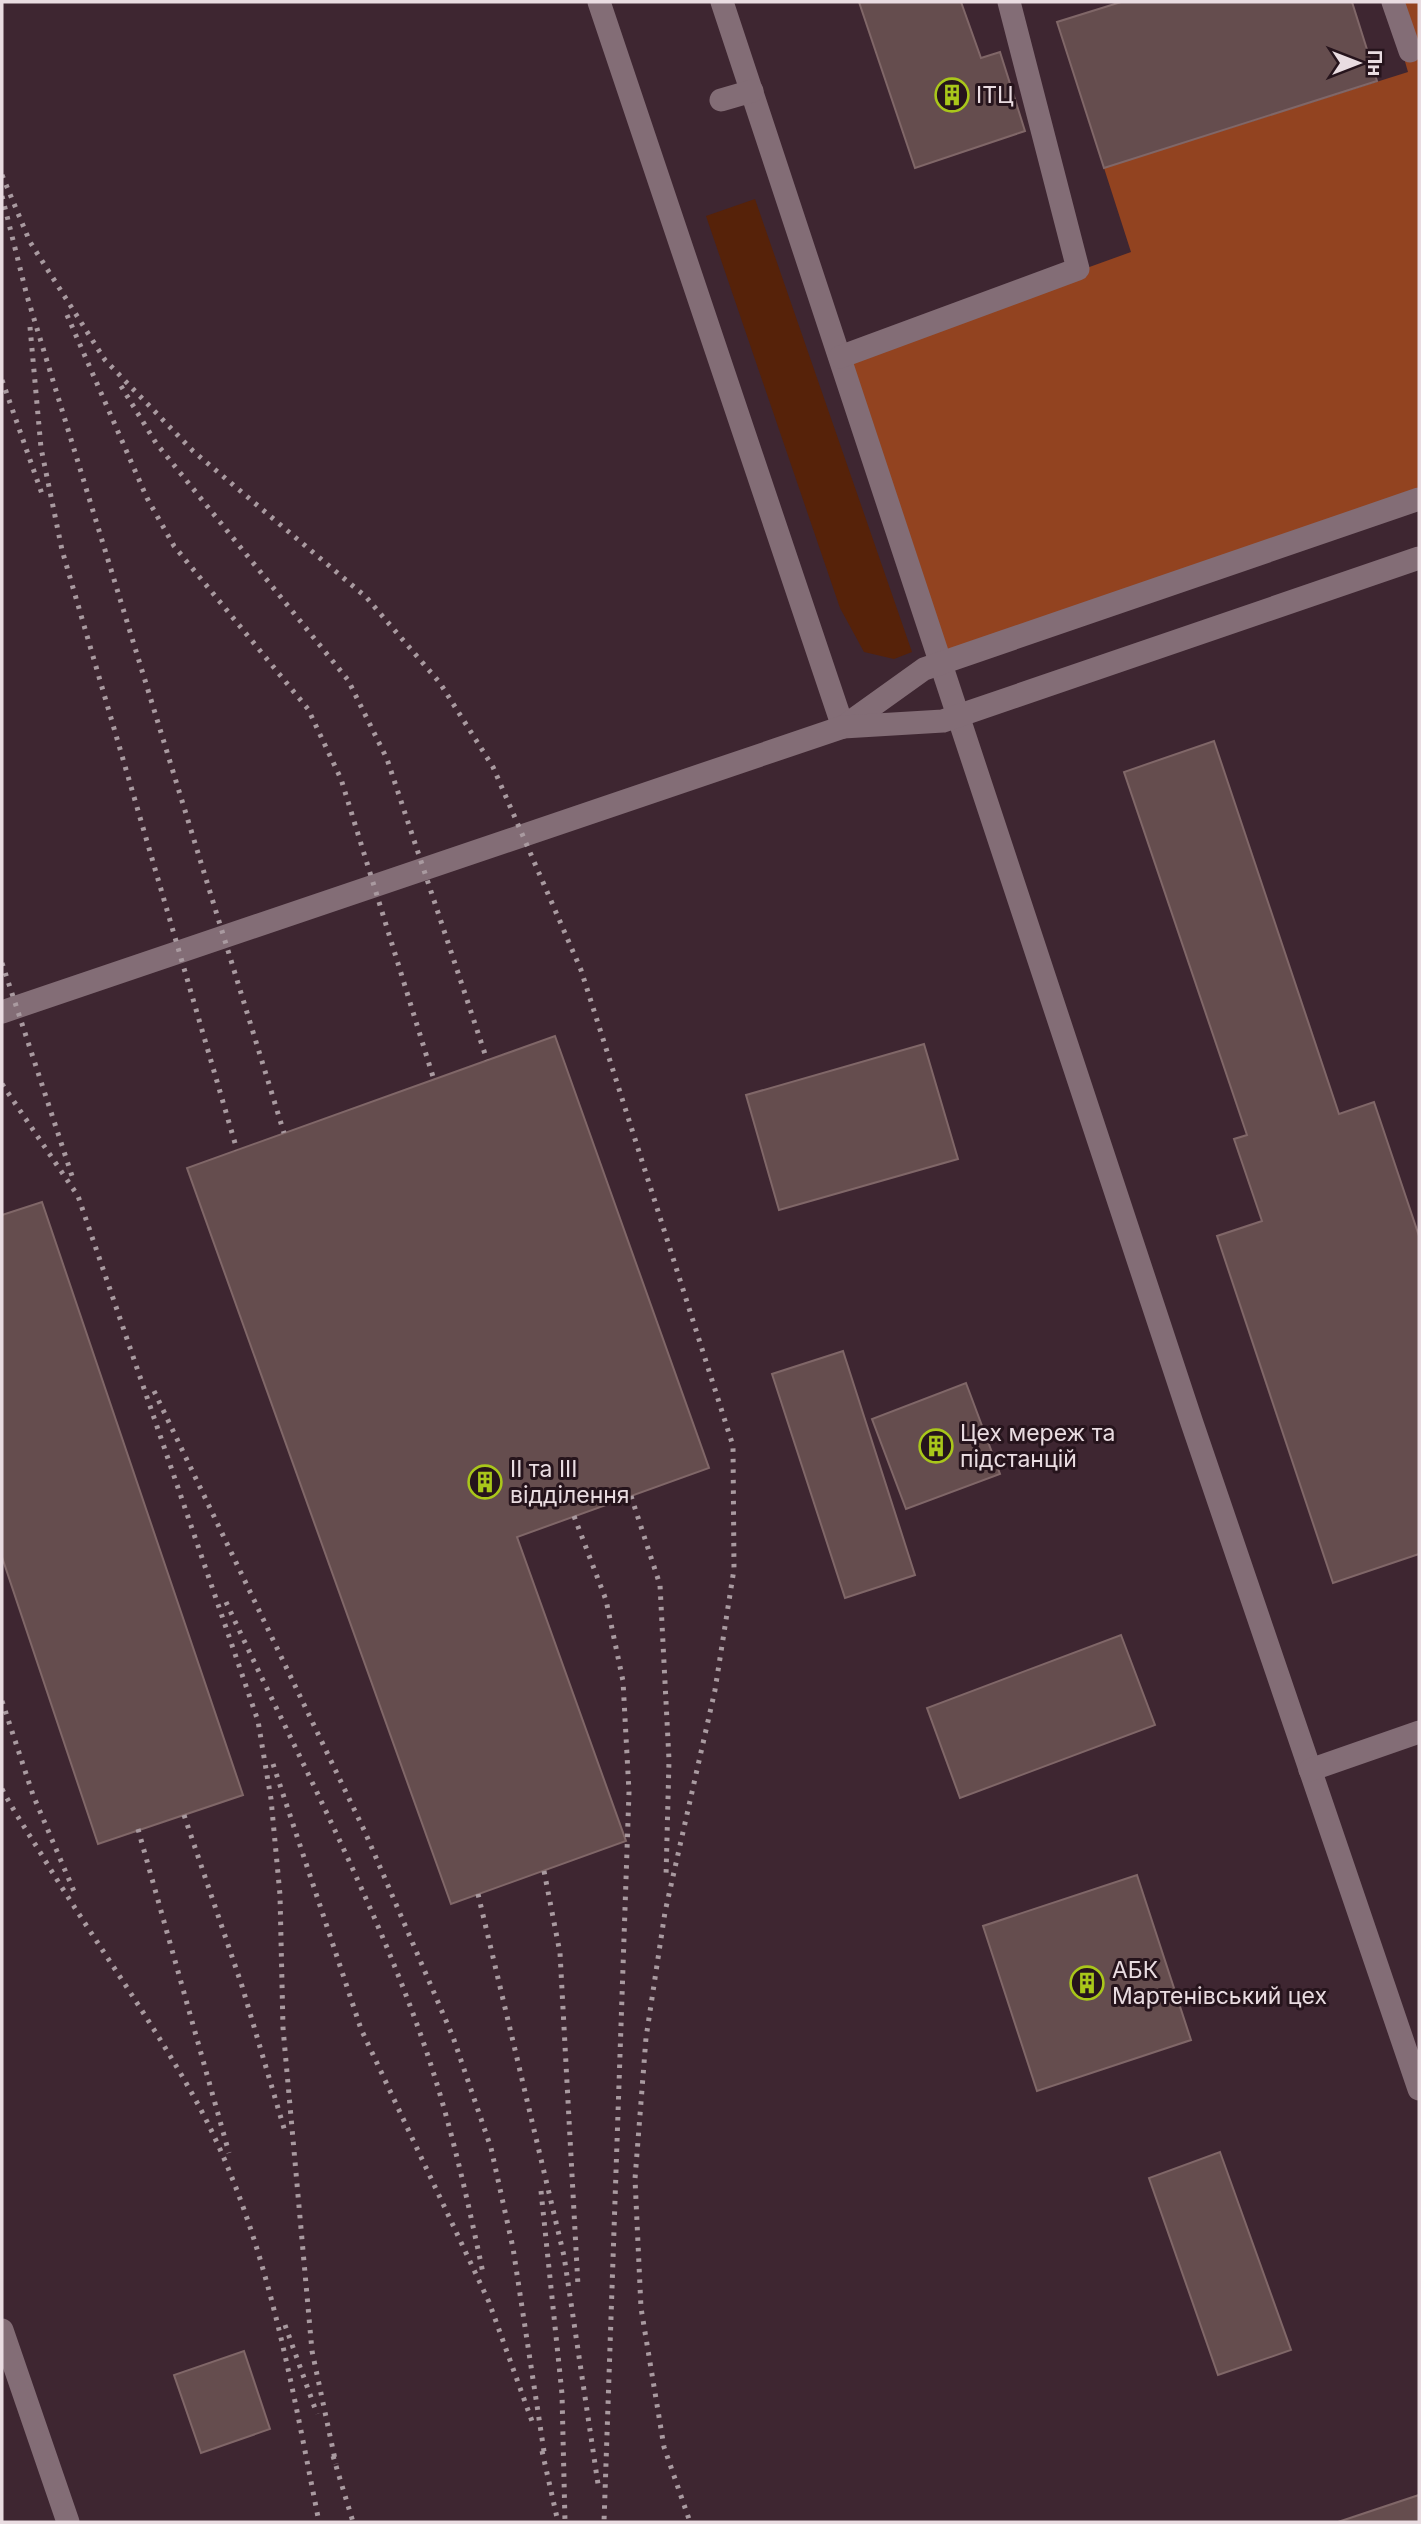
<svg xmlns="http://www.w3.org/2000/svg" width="1421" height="2524" viewBox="0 0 1421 2524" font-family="Inter,sans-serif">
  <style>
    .built { fill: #3e2631 }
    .green { fill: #562209 }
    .forest { fill: #924320 }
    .building { fill: #654d4e; stroke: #806768; stroke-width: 2 }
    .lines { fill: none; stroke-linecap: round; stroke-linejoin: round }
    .lane { stroke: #836d76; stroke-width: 23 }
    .rail { stroke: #a99aa0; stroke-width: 5; stroke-dasharray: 3.5 7; stroke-linecap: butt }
    .labels { text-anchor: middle; stroke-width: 6; stroke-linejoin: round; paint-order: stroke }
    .poi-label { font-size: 23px; fill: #e9dce1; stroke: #26141c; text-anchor: start }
  </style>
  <rect width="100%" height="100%" fill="#301e26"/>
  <rect class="built" x="2" y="2" width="1417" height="2520"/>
  <polygon class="green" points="755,199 912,652 894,659 864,652 840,608 706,216"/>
  <polygon class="forest" points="1388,2 1419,2 1419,499 942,663 840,357 1131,252 1104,168 1408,72"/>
  <g class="building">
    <polygon points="859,2 961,2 981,58 1000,52 1025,131 915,168"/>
    <polygon points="1121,2 1352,2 1377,81 1104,168 1057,22"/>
    <polygon points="1214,741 1339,1114 1374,1102 1419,1236 1419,1554 1333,1583 1217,1236 1262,1221 1234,1139 1247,1135 1124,772"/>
    <polygon points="555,1036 709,1468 517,1537 626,1841 451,1904 187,1168"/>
    <polygon points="924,1044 958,1159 779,1210 746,1095"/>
    <polygon points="42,1202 243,1795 98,1844 2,1557 2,1215"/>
    <polygon points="843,1351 915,1575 845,1598 772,1374"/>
    <polygon points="966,1383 1000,1474 906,1509 872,1419"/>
    <polygon points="1121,1635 1155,1725 960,1798 927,1708"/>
    <polygon points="1137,1875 1191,2040 1037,2091 983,1926"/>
    <polygon points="1220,2152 1291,2350 1218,2375 1149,2178"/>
    <polygon points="244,2351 270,2429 201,2453 174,2375"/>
    <polygon points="1419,2495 1419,2522 1338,2522"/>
  </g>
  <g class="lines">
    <g class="lane">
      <polyline points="599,2 843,727"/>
      <polyline points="722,2 1192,1423 1419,2089"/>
      <polyline points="1393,2 1410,51"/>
      <polyline points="721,100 752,91"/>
      <polyline points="840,357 1078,269 1009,2"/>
      <polyline points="843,727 924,669 1419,499"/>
      <polyline points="2,1012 843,727 943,721 1419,558"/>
      <polyline points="1310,1770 1419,1732"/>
      <polyline points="2,2330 68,2522"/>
    </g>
    <g class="rail">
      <polyline points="2,175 30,242 105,360 193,451 366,597 440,683 493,767 581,970 733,1446 734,1569 715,1690 665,1912 646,2038 635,2179 641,2308 664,2447 690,2522"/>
      <polyline points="2,196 27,296 284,1133"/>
      <polyline points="67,315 147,498 174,546 308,709 341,779 434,1080"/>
      <polyline points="30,327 41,448 62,550 237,1150"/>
      <polyline points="2,380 42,494"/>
      <polyline points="121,386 156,443 348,680 387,759 487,1060"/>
      <polyline points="2,963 73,1179"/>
      <polyline points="2,1084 78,1196 258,1721 271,1799 280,1895 283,2028 312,2351 336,2464"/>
      <polyline points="154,1391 365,1832 453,2037 491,2148 513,2248 545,2458"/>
      <polyline points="631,1496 660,1585 669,1760 666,1877"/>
      <polyline points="574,1516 606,1600 623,1681 629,1792 604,2522"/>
      <path d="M 226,1602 C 294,1749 372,1894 425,2047 C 450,2120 467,2197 483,2273"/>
      <polyline points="2,1701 33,1795 76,1896"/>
      <polyline points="273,1764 361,2029 489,2302 533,2424"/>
      <path d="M 2,1789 C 14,1812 29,1834 43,1857 C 94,1941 153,2021 200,2108 C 267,2235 291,2382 319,2522"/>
      <polyline points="184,1815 242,1986 286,2135"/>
      <polyline points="138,1829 229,2153"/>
      <polyline points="544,1871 560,1953 578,2286"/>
      <polyline points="478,1894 564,2256 598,2484"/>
      <polyline points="541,2191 562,2394 565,2522"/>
      <polyline points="285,2325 317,2414"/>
      <polyline points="542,2451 558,2522"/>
      <polyline points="333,2456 353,2522"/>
    </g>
  </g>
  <defs>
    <symbol id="building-ring" viewBox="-11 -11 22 22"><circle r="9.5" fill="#26141c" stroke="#a9c71a" stroke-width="1.5"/><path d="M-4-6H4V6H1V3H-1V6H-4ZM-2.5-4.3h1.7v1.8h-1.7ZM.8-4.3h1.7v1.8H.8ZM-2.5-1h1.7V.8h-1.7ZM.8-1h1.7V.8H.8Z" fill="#a9c71a"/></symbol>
  </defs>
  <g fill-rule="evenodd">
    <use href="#building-ring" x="933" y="76" width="38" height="38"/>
    <use href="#building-ring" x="917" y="1427" width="38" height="38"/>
    <use href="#building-ring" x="466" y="1463" width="38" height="38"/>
    <use href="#building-ring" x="1068" y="1964" width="38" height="38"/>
  </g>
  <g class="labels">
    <g class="poi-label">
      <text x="976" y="103">ІТЦ</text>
      <text x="960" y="1441">Цех мереж та<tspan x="960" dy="26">підстанцій</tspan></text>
      <text x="510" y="1477">II та III<tspan x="510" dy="26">відділення</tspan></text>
      <text x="1112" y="1978">АБК<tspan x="1112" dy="26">Мартенівський цех</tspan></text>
    </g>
  </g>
  <rect width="1421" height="2524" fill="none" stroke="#e9dce1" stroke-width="7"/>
  <g transform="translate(1358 63) rotate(90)" stroke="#26141c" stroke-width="5" paint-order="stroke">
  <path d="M0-5L12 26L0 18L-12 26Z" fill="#e9dce1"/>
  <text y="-10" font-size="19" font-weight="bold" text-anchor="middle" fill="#e9dce1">Пн</text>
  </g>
</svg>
